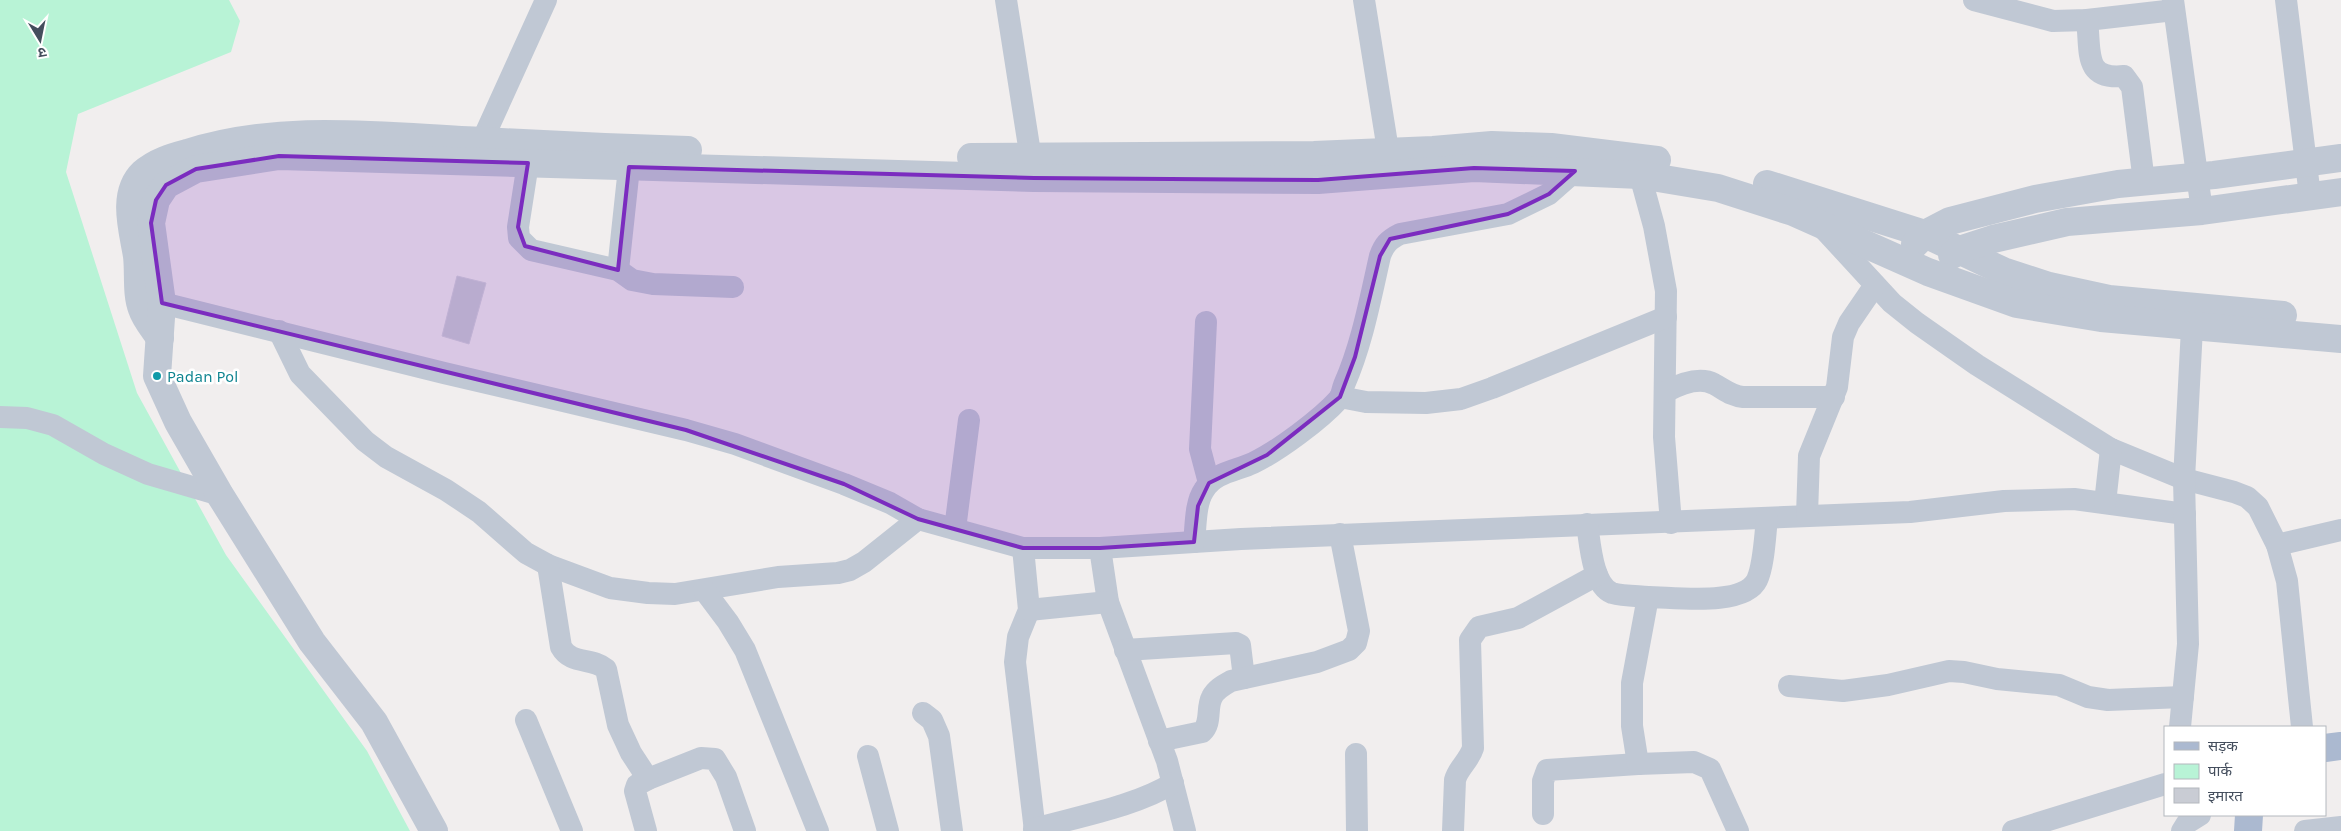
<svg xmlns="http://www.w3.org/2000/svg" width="2341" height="831" viewBox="0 0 2341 831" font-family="Karla,'Noto Sans Devanagari',sans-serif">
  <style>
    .green { fill: #b8f3d6 }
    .building { fill: #c9ccd4; stroke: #d1d3da }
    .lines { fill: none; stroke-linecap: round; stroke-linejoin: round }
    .minor { stroke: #c0c8d4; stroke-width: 22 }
    .tertiary { stroke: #c0c8d4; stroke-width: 28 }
    .primary { stroke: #abb9d0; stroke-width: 28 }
    .marked { fill: #7b2cbf; fill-opacity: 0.2; stroke: #7b2cbf; stroke-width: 4; stroke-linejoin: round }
    .culture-dot { fill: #0f9aa8; stroke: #fff; stroke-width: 2 }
    .labels { text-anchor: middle; stroke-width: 5; stroke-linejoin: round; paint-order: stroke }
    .culture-label { font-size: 16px; fill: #0d838f; stroke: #fff; text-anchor: start }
  </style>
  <rect width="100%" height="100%" fill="#f1eeee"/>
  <polygon class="green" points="0,0 229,0 240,21 231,52 78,114 66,172 137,393 226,555 367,751 410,831 0,831"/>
  <polygon class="building" points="457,276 486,283 469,344 442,336"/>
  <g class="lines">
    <g class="minor">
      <polyline points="1006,0 1033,172"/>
      <polyline points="1364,0 1391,169"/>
      <polyline points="1974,0 2053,21 2087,20 2174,10"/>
      <polyline points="2173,0 2202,211"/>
      <polyline points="2286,0 2310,196"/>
      <path d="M 2087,20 C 2091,52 2083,80 2124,76 L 2132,87 L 2144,182"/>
      <polyline points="482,141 546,0"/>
      <polyline points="528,163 518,227 519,238 531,250 618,270 632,280 653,284 733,287"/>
      <polyline points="1640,175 1654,226 1666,291 1664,437 1671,523"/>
      <polyline points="1822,227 1892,303 1917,323 1977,365 2111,449 2184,479 2234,492 2247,497 2258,507 2277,545 2287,581 2302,727"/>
      <polyline points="618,270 631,149"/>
      <polyline points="146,306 162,303 444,373 686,430 735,444 844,484 890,503 918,519 1023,548 1100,548 1241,539 1910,512 2004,501 2074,499 2185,514"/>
      <polyline points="1206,322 1200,449 1209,483"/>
      <polyline points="279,331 300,374 365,441 386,457 446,490 479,512 526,553 548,565 610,588 648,593 675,594 778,577 838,573 850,570 864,562 918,519"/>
      <path d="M 1665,392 C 1678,385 1699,376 1714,384 C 1724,389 1731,396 1743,397 L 1834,397"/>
      <polyline points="1340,397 1366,402 1426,403 1461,399 1492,388 1666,317"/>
      <polyline points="0,417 27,418 53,425 104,454 148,474 220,495"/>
      <polyline points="2105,503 2111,449"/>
      <polyline points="1807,515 1809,456 1837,387 1843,337 1849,323 1875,285"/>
      <path d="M 1587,524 C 1590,542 1592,585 1612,593 C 1623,596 1637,596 1648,597"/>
      <polyline points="955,529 969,420"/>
      <path d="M 1194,542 C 1196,526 1195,503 1204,490 C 1215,472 1236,471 1253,463 C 1278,451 1320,420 1339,399 C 1342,395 1342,390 1344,385 C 1362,344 1370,300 1380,256 C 1384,245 1388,240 1400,234 L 1508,214 L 1549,194 L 1575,171"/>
      <polyline points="2277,545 2341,530"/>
      <polyline points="1023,548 1029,610 1018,637 1015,662 1035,831"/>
      <polyline points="1100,548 1108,602 1167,761 1185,831"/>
      <path d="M 548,565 L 561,647 C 571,665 592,657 606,669 L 618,725 L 631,753 L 648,779 L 701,758 L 715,759 L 726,777 L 745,831"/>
      <polyline points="704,590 728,622 745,650 818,831"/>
      <polyline points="1029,610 1108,602"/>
      <polyline points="1125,650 1236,643 1240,645 1244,678"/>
      <polyline points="1789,686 1843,691 1888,685 1949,671 1964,672 1997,679 2059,685 2088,697 2108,700 2183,697"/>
      <polyline points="923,713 932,720 939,736 952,831"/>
      <polyline points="526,720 572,831"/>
      <polyline points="2180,727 2188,644 2184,479 2193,309"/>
      <path d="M 1159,741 L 1202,732 C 1212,723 1206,708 1212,697 C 1216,689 1224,685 1231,681 L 1317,662 L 1349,650 L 1356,643 L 1359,631 L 1340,534"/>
      <polyline points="1356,754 1357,831"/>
      <polyline points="868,756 888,831"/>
      <polyline points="1543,814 1543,781 1547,770 1638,764"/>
      <path d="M 1034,829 C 1076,817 1137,806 1173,783"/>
      <polyline points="646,831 635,791 637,785 648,779"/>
      <path d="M 1453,831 L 1455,780 C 1458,768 1469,761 1473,748 L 1470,640 L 1479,627 L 1518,618 L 1597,575"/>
      <path d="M 1738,831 L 1710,769 L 1694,762 L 1638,764 L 1632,726 L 1632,683 L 1648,597 C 1674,597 1744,607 1757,580 C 1764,565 1765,535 1767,519"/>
      <polyline points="2013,831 2165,784"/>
      <polyline points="2182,831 2187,823 2200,815"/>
      <polyline points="2305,831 2341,827"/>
    </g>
    <g class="tertiary">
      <polyline points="971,157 1314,155 1433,150 1492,145 1551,147 1657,160"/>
      <polyline points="1767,184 1925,234 2003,271 2049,286 2109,299 2283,315"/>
      <polyline points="1915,244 1925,234 1950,221 2035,199 2118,184 2214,175 2341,158"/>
      <polyline points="1952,255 1959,250 1993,239 2067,222 2202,211 2341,192"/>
      <path d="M 160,338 C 154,329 145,319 142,309 C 136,294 139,273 137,256 C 133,231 121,194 143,173 C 155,162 172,157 187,153 C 283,122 387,137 484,141 C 552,145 620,148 688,150"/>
      <polyline points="434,831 374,722 312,642 220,495 178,422 157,376 162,303 151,223 156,200 166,185 196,169 279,156 1034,178 1318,180 1474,168 1640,175 1718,188 1793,212 1928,272 2017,304 2101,318 2341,339"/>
    </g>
    <g class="primary">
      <polyline points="2325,748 2341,746"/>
      <polyline points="2248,831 2249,815"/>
    </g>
  </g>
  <path class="marked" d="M 279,156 L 528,163 L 518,227 L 525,246 L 618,270 L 629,167 L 1034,178 L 1318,180 L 1474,168 L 1575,171 L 1549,194 L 1508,214 L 1390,239 L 1380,256 L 1355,357 L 1340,397 L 1267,455 L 1209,483 L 1198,506 L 1194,542 L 1100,548 L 1023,548 L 918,519 L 844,484 L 686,430 L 162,303 L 151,223 L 156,200 L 166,185 L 196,169 Z"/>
  <circle class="culture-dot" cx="157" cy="376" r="5"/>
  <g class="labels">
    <g class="culture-label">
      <text x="167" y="382">Padan Pol</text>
    </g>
  </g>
  <rect x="2164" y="726" width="162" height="90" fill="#ffffff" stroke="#b4b8be"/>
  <rect x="2174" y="742" width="25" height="8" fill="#abb9d0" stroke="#b4b8be"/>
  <text x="2208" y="751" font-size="15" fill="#444e5d">सड़क</text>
  <rect x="2174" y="764" width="25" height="15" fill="#b8f3d6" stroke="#b4b8be"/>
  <text x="2208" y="776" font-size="15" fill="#444e5d">पार्क</text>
  <rect x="2174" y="788" width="25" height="15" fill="#c9ccd4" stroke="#b4b8be"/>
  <text x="2208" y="801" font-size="15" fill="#444e5d">इमारत</text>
  <g transform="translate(40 40) rotate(170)" stroke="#ffffff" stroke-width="4" paint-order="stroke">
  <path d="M0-4L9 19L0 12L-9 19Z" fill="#444e5d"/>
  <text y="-8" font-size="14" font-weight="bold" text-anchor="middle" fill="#444e5d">उ</text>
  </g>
</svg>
